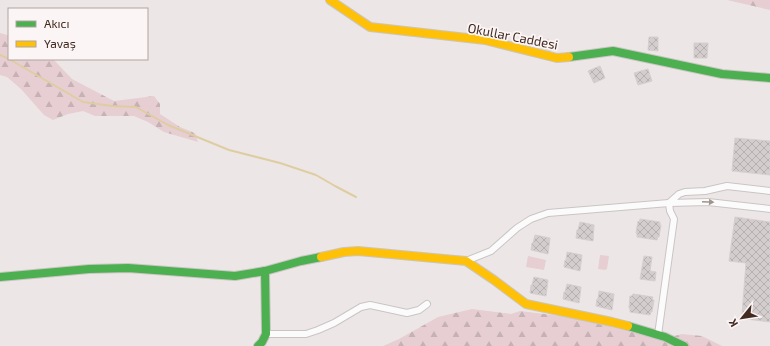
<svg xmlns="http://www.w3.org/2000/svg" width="770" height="346" viewBox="0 0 770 346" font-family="'Exo 2',sans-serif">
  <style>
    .forest { fill: url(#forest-firs) }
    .green { fill: #e6ced2 }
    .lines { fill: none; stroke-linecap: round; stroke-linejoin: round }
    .stream { stroke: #dfcda2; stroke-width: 2 }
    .building { fill: url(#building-cross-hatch); stroke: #d5d0cf }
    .street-casing { stroke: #cac5c4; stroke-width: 8 }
    .fast-casing { stroke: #cbc5c3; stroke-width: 10 }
    .slow-casing { stroke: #cbc5c3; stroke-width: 10 }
    .street { stroke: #fcfbfb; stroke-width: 6 }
    .fast { stroke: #4caf50; stroke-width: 8 }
    .slow { stroke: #ffc107; stroke-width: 8 }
    .oneway { fill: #a0938e }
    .labels { text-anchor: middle; stroke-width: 3.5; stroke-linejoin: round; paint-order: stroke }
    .street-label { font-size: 13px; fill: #432b20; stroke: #fbf5f5 }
  </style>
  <defs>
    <pattern id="forest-firs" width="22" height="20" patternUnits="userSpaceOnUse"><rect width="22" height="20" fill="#e6ced2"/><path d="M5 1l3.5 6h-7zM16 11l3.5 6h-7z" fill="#c6b1b4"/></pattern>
    <pattern id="building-cross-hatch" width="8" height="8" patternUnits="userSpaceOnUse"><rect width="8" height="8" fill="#d3cdcd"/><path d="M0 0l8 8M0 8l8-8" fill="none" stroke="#b6b0b0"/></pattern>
  </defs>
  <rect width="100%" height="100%" fill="#ece7e6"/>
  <g class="forest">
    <polygon points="727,0 770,0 770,10"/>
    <polygon points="0,33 7,35 9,35 9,59 53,59 72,79 114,101 154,96 160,104 160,114 180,127 195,133 198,142 164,132 148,122 134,116 95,116 83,111 68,114 53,120 44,115 21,89 7,77 0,75"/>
    <polygon points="472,309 511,314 520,311 577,318 617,327 659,340 682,334 702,336 722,346 383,346 399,339 438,317"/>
  </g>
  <g class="green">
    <polygon points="600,255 609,256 607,269 606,269 606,270 598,269"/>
    <polygon points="528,256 546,260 544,270 526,267"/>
  </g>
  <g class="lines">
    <g class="stream">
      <polyline points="0,55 9,59"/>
      <polyline points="9,59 83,102 112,106 136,107 168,125 229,150 280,163 316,175 335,186 356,197"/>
    </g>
  </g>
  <g class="building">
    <polygon points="649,37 658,37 658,51 648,50"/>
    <polygon points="548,39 552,50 551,51 541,48 539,42"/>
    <polygon points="694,43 708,43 707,58 694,58"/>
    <polygon points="600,66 605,78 594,83 588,71"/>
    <polygon points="648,69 652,81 638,85 634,73"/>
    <polygon points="735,138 770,141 770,175 732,171"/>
    <polygon points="735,217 770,222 770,322 746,319 742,314 746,263 729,261"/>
    <polygon points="640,219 660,222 660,225 661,225 659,237 658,237 657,240 637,237 637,234 636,233 638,221 639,222"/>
    <polygon points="580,222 594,225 593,241 576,238 577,230 578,230"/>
    <polygon points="535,235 550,238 548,254 531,250 532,243 533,243"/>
    <polygon points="567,252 582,255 580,271 564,267 565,260 566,260"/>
    <polygon points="644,256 652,257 650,271 656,272 655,281 640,279"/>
    <polygon points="534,277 548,280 546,296 530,293 531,285 532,285"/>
    <polygon points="567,284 581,287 579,303 563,299 564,292 565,292"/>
    <polygon points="599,291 614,294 612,310 596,306 597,299 598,299"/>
    <polygon points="633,294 653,297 652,300 654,300 652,312 651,312 650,315 630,312 630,309 629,308 630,296 632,296"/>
  </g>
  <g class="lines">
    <defs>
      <g id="street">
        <polyline points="466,261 491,251 517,228 531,219 548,213 669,203 708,202 770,209"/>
        <polyline points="266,334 306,334 318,330 334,323 361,307 370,305 407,313 419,310 427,304"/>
        <polyline points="658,335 674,219 670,211 669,203 679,194 685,192 705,191 727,186 770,191"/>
      </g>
      <g id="fast">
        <polyline points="569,57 613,51 722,74 770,78"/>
        <polyline points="0,277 89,269 128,268 235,276 265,271 301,261 321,257"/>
        <polyline points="628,326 665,337 684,346"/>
        <polyline points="258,346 262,342 266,334 265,271"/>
      </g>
      <g id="slow">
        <polyline points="330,0 370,27 485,40 557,58 569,57"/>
        <polyline points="321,257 344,252 358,251 466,261 494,280 526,304 612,322 628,326"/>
      </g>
    </defs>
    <use href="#street" class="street-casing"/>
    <use href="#fast" class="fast-casing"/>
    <use href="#slow" class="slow-casing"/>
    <use href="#street" class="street"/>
    <use href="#fast" class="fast"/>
    <use href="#slow" class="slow"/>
  </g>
  <defs><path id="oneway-solid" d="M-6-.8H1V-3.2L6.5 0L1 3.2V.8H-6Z"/></defs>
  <use class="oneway" href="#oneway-solid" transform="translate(708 202) rotate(3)"/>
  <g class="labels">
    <g class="street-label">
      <text transform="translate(513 36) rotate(11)" y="5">Okullar Caddesi</text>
    </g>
  </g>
  <rect x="8" y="8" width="140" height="52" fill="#fbf5f5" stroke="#b1a4a0"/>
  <rect x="16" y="21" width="20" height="6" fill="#4caf50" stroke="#b1a4a0"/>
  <text x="44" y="28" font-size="12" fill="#432b20">Akıcı</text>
  <rect x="16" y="41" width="20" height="6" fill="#ffc107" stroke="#b1a4a0"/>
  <text x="44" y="48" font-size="12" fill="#432b20">Yavaş</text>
  <g transform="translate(742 318) rotate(240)" stroke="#fbf5f5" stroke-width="3" paint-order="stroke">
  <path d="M0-3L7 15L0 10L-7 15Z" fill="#432b20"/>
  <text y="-6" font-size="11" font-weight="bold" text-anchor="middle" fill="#432b20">K</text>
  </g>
</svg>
